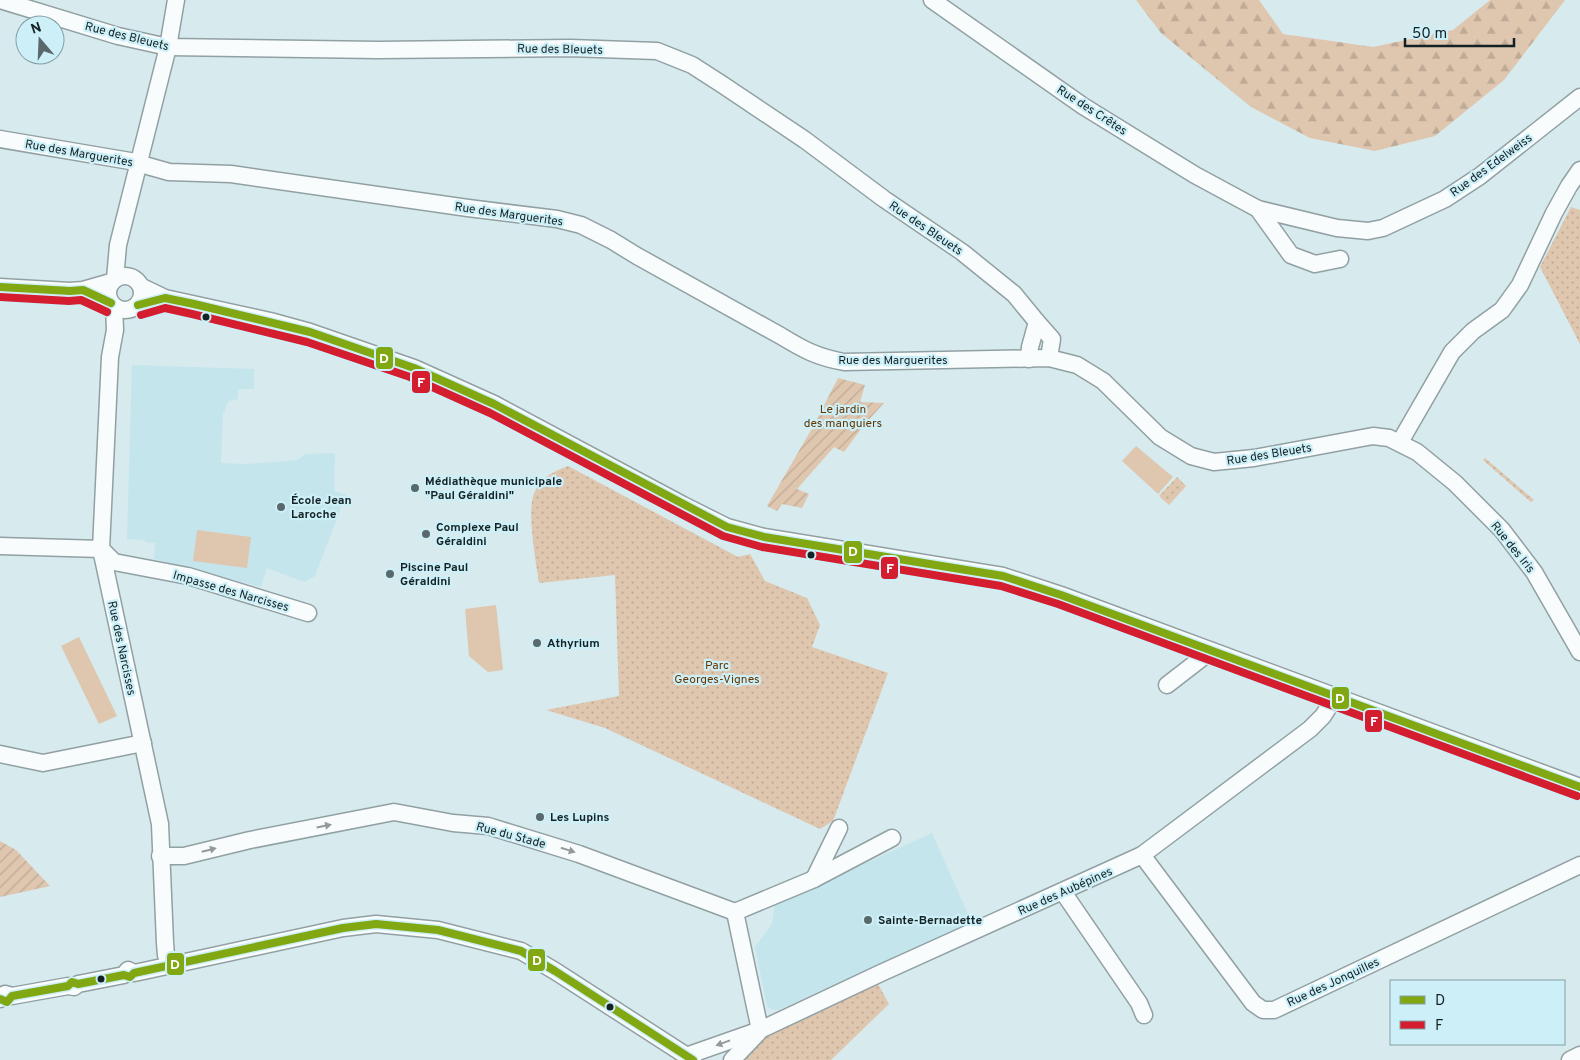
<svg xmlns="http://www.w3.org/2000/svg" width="1580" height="1060" viewBox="0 0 1580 1060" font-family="Overpass,sans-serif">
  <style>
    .built { fill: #c4e5ec }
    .forest { fill: url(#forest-firs) }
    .park { fill: url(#park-dots) }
    .garden { fill: url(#garden-furrows) }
    .pitch { fill: #dfc6ae }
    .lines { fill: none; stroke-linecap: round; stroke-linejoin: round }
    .minor-casing { stroke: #91a0a3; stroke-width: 19 }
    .minor { stroke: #f9fcfc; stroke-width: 16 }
    .bus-1-casing { stroke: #cdf0f8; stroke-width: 11 }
    .bus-2-casing { stroke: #cdf0f8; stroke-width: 11 }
    .bus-1 { stroke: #81a712; stroke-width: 8 }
    .bus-2 { stroke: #d41d2f; stroke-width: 8 }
    .oneway { fill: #929a9b }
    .bus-dot { fill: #152225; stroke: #cdf0f8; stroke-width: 2 }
    .poi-dot { fill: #59686b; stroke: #cdf0f8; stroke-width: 2 }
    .labels { text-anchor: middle; stroke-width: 4.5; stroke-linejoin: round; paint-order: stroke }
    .street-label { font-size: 12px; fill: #152225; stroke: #cdf0f8 }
    .park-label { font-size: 12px; fill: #663602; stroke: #cdf0f8 }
    .poi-label { font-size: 12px; font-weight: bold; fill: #152225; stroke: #cdf0f8; text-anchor: start }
    .line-badge { stroke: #cdf0f8; stroke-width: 2 }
    .badge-label { font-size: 14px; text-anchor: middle; font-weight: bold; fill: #fff }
  </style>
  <defs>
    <pattern id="forest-firs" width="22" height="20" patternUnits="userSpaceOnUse" patternTransform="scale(1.25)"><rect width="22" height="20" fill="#dfc6ae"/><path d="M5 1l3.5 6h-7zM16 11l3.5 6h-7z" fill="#beaa96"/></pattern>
    <pattern id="park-dots" width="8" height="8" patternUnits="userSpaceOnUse" patternTransform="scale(1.25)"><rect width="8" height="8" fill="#dfc6ae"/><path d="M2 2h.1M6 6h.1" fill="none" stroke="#beaa96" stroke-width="1.8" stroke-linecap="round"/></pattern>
    <pattern id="garden-furrows" width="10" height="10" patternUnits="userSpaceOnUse" patternTransform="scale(1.25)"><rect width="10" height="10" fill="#dfc6ae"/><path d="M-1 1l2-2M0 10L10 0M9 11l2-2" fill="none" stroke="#beaa96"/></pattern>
  </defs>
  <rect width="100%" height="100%" fill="#d7eaee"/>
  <g class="built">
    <polygon points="132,365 254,369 254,389 238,389 238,399 229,401 226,405 225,412 223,412 221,463 246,464 298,460 305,454 335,453 334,491 346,495 315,576 304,582 267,568 261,587 154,559 155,543 145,542 145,540 127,539"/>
    <polygon points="932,833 972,923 778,1010 771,1009 767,1006 755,947 772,924 775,904"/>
  </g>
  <polygon class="forest" points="1136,0 1259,0 1283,34 1373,47 1453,30 1490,0 1565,0 1504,80 1435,136 1375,151 1310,138 1251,107 1161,33"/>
  <g class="park">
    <polygon points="1571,207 1580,210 1580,344 1540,267"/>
    <path d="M 568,466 L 738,557 L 750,554 L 765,581 L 807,598 L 820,625 L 812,647 L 888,673 L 833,821 L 820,829 L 605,728 L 546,710 L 619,696 L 615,575 L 539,583 C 536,562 526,509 535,491 C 541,477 555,471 568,466 Z"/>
    <polygon points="1177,477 1186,486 1169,505 1159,496"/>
    <polygon points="878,984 889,1004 831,1060 742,1060 764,1037"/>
  </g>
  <g class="garden">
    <polygon points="838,378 865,385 860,402 884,403 864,425 844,452 834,447 797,489 809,494 802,508 782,504 777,511 767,506 814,425"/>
    <polygon points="1485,458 1534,500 1531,502 1483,460"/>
    <polygon points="0,841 16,850 50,886 0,897"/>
  </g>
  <g class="pitch">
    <polygon points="1136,446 1173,477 1158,494 1122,461"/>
    <polygon points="197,530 251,537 247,568 193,561"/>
    <polygon points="496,605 503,670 488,672 469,656 465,609"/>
    <polygon points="79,637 117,716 99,724 61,646"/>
  </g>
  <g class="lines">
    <defs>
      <g id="minor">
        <polyline points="0,0 118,36 168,47 378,50 570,48 657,51 692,65 723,85 805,140 884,199 962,252 1014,294 1037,322"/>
        <polyline points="932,0 1083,106 1195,175 1258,209 1291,255 1315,264 1340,259"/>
        <path d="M 0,139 L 130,161 L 169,172 L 231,174 L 468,208 L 557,219 L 581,225 L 611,240 L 637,256 L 781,336 C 804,350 817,357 844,362 L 1049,358 L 1077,365 L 1103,381 L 1160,437 L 1191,456 L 1214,462 L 1254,458 L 1373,436 L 1389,438 L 1417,452 L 1455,483 L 1502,530 L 1534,572 L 1580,652"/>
        <polyline points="1258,209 1337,228 1368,231 1383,228 1445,199 1480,176 1580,97"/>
        <circle cx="125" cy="293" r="17"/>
        <polyline points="115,279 118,245 168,47 176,0"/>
        <polyline points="0,287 70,291 83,290 111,282"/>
        <polyline points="142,287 165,298 270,321 310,332 414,368 494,404 683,505 727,527 764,537 1003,576 1061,595 1580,787"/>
        <polyline points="114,306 115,330 110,357 101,549 160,824 165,943 166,955 170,965"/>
        <polyline points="1029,359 1030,347 1037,322 1052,339 1049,358"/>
        <polyline points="1400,442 1452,352 1473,331 1502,310 1520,285 1554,213 1569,186 1580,170"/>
        <polyline points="0,546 101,549 114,562 188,576 308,613"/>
        <polyline points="1167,685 1211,651"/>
        <polyline points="0,754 43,763 143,743"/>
        <polyline points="1142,855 1253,1003 1263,1010 1274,1010 1580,865"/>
        <polyline points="160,856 184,856 250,840 394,812 453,823 488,826 579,854 735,912"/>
        <polyline points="814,879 839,828"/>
        <polyline points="1063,892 1139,1003 1144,1015"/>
        <polyline points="735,912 814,879 892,838"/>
        <polyline points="735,912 760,1030"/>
        <polyline points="0,999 5,994 12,996 68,986 74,987 78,984 124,975 128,970 134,973 139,972 343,928 376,924 438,930 521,951 555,971 693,1060"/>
        <polyline points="686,1056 760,1030 881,973 1142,855 1310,729 1323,716 1335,697"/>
        <polyline points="732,1060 758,1033"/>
        <polyline points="1570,1060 1580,1055"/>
      </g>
    </defs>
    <use href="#minor" class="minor-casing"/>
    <use href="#minor" class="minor"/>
    <defs>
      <g id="bus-1">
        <polyline points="0,287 70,291 83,290 111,303"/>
        <polyline points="138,305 165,298 194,304 310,332 414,368 494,404 727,527 764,537 1003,576 1061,595 1580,787"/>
        <polyline points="0,999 7,1002 12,996 68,986 72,982 78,984 124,975 130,977 134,973 343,928 376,924 438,930 521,951 555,971 693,1060"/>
      </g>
      <g id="bus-2">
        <polyline points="0,297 69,301 81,300 107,312"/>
        <polyline points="141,315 165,308 192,314 307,342 410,377 490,413 723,536 762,547 1001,586 1058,604 1577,796"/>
      </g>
    </defs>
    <use href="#bus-1" class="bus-1-casing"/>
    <use href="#bus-2" class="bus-2-casing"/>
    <use href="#bus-1" class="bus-1"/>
    <use href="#bus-2" class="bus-2"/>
  </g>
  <defs><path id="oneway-solid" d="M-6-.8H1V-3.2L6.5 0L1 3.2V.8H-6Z" transform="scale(1.25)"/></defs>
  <g class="oneway">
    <use href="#oneway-solid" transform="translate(324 826) rotate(-11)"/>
    <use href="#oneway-solid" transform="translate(209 850) rotate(-14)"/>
    <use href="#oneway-solid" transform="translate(568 850) rotate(17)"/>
    <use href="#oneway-solid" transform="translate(723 1043) rotate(160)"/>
  </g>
  <g class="bus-dot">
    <circle cx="206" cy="317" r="4.5"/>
    <circle cx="811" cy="555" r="4.5"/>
    <circle cx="101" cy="979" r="4.5"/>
    <circle cx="610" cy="1007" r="4.5"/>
  </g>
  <g class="poi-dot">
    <circle cx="415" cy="488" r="5"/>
    <circle cx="281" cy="507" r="5"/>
    <circle cx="426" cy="534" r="5"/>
    <circle cx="390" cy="574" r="5"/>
    <circle cx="537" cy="643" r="5"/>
    <circle cx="540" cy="817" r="5"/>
    <circle cx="868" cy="920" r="5"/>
  </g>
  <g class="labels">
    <g class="street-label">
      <text transform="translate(127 36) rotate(14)" y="4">Rue des Bleuets</text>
      <text transform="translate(560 49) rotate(1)" y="4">Rue des Bleuets</text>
      <text transform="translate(1092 110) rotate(33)" y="4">Rue des Crêtes</text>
      <text transform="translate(79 153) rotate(10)" y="4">Rue des Marguerites</text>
      <text transform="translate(1491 165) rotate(-36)" y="4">Rue des Edelweiss</text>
      <text transform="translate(509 214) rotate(8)" y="4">Rue des Marguerites</text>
      <text transform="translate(926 228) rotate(34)" y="4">Rue des Bleuets</text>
      <text x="893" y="364">Rue des Marguerites</text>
      <text transform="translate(1269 454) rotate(-9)" y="4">Rue des Bleuets</text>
      <text transform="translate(1513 547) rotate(51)" y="4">Rue des Iris</text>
      <text transform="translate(231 591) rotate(16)" y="4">Impasse des Narcisses</text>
      <text transform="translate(122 648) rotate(78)" y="4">Rue des Narcisses</text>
      <text transform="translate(511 835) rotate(15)" y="4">Rue du Stade</text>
      <text transform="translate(1065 891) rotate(-24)" y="4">Rue des Aubépines</text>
      <text transform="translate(1333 982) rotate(-25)" y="4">Rue des Jonquilles</text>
    </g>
    <g class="park-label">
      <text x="843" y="413">Le jardin<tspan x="843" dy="14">des manguiers</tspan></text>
      <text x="717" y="669">Parc<tspan x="717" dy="14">Georges-Vignes</tspan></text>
    </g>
    <g class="poi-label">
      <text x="425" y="485">Médiathèque municipale<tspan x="425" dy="14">"Paul Géraldini"</tspan></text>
      <text x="291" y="504">École Jean<tspan x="291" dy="14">Laroche</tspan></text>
      <text x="436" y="531">Complexe Paul<tspan x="436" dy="14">Géraldini</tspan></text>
      <text x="400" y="571">Piscine Paul<tspan x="400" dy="14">Géraldini</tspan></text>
      <text x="547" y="647">Athyrium</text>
      <text x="550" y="821">Les Lupins</text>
      <text x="878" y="924">Sainte-Bernadette</text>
    </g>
  </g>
  <g class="line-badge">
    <rect x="375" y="346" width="19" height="24" rx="5" fill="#81a712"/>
    <rect x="411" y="370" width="20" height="24" rx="5" fill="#d41d2f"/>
    <rect x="843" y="540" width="20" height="24" rx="5" fill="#81a712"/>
    <rect x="880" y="556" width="19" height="24" rx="5" fill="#d41d2f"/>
    <rect x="1331" y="686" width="19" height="24" rx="5" fill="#81a712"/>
    <rect x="1364" y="709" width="19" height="24" rx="5" fill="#d41d2f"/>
    <rect x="527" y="948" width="19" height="24" rx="5" fill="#81a712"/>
    <rect x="166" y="952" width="19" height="24" rx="5" fill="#81a712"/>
  </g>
  <g class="badge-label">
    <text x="384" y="363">D</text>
    <text x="421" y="387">F</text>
    <text x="853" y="556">D</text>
    <text x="890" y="573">F</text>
    <text x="1340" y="703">D</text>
    <text x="1374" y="726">F</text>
    <text x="537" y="965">D</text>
    <text x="175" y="969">D</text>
  </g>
  <rect x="1390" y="980" width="175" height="65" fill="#cdf0f8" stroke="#839ea4"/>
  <rect x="1400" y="996" width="25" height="8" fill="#81a712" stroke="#839ea4"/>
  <text x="1435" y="1005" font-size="15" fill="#152225">D</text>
  <rect x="1400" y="1021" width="25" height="8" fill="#d41d2f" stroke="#839ea4"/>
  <text x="1435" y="1030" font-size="15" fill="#152225">F</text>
  <g transform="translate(40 40) rotate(341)"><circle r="24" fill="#cdf0f8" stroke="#839ea4"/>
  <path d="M0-4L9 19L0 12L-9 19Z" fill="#59686b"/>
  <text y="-8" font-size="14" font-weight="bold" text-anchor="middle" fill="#152225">N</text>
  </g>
  <path d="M1405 38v8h109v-8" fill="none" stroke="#152225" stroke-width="2.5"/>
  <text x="1412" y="38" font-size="15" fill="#152225" stroke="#cdf0f8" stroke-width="4" paint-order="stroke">50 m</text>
</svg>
